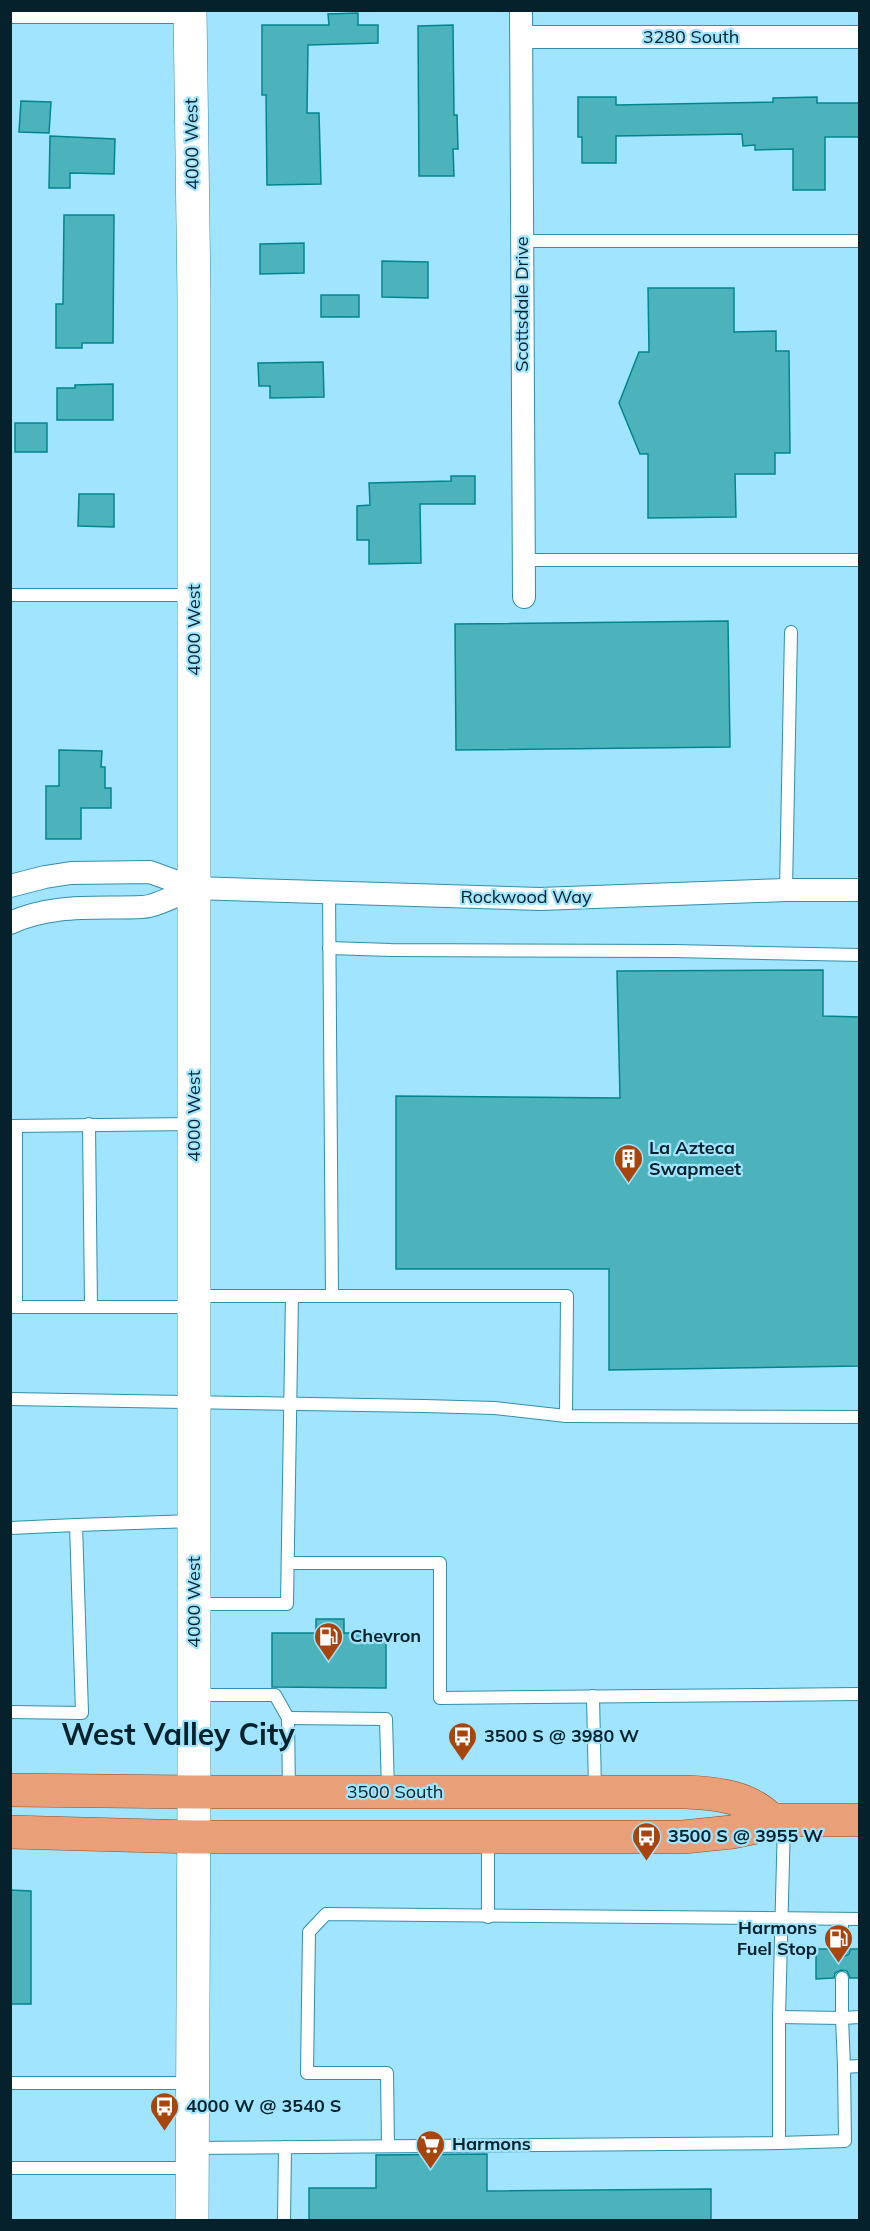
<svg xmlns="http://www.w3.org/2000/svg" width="870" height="2231" viewBox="0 0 870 2231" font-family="Mulish,sans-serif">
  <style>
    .building { fill: #4cb3bd; stroke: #02858f; stroke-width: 1.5 }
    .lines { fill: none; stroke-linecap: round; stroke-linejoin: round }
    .lane-casing { stroke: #328eac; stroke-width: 14 }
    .street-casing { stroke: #328eac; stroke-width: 24 }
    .secondary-casing { stroke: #328eac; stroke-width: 34 }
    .primary-casing { stroke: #904a24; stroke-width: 34 }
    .lane { stroke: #fff; stroke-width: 12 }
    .street { stroke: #fff; stroke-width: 22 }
    .secondary { stroke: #fff; stroke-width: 33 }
    .primary { stroke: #e9a079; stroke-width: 33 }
    .labels { text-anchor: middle; stroke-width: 4.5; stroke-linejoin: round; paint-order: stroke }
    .street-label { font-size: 18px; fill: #05212b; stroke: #a0e4fe }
    .poi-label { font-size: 18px; font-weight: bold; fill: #05212b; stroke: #a0e4fe; text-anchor: start }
    .town-label { font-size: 30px; font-weight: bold; fill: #05212b; stroke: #a0e4fe }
  </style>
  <rect width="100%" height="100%" fill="#a0e4fe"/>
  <g class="building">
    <polygon points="358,13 358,25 378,25 378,43 308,45 307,113 319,113 321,184 267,185 266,95 262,95 262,25 329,25 328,14"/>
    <polygon points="453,25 454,115 457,115 458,149 453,149 454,176 419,176 418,26"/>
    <polygon points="578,97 616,97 616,105 773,102 773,98 817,97 817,103 860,103 860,137 825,137 825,190 793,190 793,149 755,150 755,145 743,146 742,134 616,136 616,163 582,163 582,137 578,137"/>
    <polygon points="21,101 51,102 49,133 19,132"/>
    <polygon points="50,136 115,139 114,174 70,173 70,188 49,188"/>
    <polygon points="64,215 114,215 113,343 82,343 82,348 56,348 56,304 63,304"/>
    <polygon points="304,243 304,273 260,274 260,244"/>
    <polygon points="382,261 428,262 428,298 382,297"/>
    <polygon points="648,288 734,288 734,332 776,331 776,351 789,351 790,453 775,453 775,474 735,474 736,517 648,518 648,454 640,454 619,403 639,352 649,352"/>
    <rect x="321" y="295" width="38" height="22"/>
    <polygon points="323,362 324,397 270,398 270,386 259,386 258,363"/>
    <polygon points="113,384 113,420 57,420 57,388 75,388 75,385"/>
    <rect x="15" y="423" width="32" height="29"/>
    <polygon points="451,476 475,476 475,504 420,504 421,563 369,564 369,540 357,540 357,506 370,505 369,483 451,481"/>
    <polygon points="79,494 114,494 114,527 78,526"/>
    <polygon points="728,621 730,747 456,750 455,624"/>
    <polygon points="59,750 102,751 101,767 105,767 105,788 111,788 111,808 81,808 81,839 46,839 46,786 59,786"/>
    <polygon points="823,970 823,1016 860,1017 860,1366 609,1370 609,1269 396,1269 396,1096 620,1098 617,971"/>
    <polygon points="316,1619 344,1619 344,1633 386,1633 386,1688 272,1687 272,1633 316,1633"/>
    <polygon points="10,1890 31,1891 31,2004 10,2004"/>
    <polygon points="816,1949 834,1949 837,1956 843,1957 849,1954 850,1949 860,1949 860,1978 850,1978 847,1971 841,1970 835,1973 834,1978 816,1979"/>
    <polygon points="487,2154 487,2191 711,2189 711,2220 309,2220 309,2188 376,2188 376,2155"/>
  </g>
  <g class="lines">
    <defs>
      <g id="lane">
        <polyline points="522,241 860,241"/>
        <polyline points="523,560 860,560"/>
        <polyline points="10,595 192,595"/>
        <polyline points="786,890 791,632"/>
        <polyline points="329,891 332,1296"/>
        <polyline points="329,948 391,950 673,951 860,955"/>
        <polyline points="89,1124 91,1307"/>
        <polyline points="10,1126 193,1124"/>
        <polyline points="16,1126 16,1307"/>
        <polyline points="195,1296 567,1296 566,1416 860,1417"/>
        <polyline points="10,1307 192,1307"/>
        <polyline points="10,1399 424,1406 495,1408 566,1416"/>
        <polyline points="10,1528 76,1525"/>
        <polyline points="288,1563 440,1563 440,1698 860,1694"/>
        <polyline points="195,1604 287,1604 292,1296"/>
        <polyline points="195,1695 275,1695 288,1718 289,1792"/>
        <polyline points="593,1696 595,1790"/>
        <polyline points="10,1712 82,1713 76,1525 193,1521"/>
        <polyline points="288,1718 386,1719 388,1791"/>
        <polyline points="488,1917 488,1837"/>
        <polyline points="842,1949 842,1919"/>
        <polyline points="842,1978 842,2018 860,2017"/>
        <polyline points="779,2017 842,2018 844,2067"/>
        <polyline points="10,2083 190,2083"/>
        <polyline points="779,2143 845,2141 844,2067 860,2066"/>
        <polyline points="388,2146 387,2073 307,2073 309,1932 326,1914 860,1919"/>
        <polyline points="194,2148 779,2143 779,2017 784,1821"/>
        <polyline points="10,2168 190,2168"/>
        <polyline points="284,2220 285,2147"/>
      </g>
      <g id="street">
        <polyline points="521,10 524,597"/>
        <polyline points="10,12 190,12"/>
        <polyline points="522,37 860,37"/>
        <polyline points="10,886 45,877 71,873 150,872 194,888 540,899 786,890 860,890"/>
        <path d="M 10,923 C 53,903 97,909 142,907 C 156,907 180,893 194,888"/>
      </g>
      <polyline id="secondary" points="190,10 194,297 194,1792 192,2220"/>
      <g id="primary">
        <path d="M 10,1790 L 194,1792 L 686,1792 C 716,1793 750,1797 771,1820"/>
        <polyline points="10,1832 193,1837 683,1837 732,1832 756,1827 771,1820 860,1820"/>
      </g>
    </defs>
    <use href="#lane" class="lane-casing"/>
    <use href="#street" class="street-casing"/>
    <use href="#secondary" class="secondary-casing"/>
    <use href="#primary" class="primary-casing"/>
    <use href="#lane" class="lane"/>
    <use href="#street" class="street"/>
    <use href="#secondary" class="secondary"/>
    <use href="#primary" class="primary"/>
  </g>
  <defs>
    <symbol id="building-pin" viewBox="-11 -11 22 30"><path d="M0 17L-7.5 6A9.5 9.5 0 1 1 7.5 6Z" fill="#a8450d" stroke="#a0e4fe"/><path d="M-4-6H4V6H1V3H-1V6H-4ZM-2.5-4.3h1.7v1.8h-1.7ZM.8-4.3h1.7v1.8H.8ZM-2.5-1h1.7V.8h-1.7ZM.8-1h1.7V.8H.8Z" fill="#fff"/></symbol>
    <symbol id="fuel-pin" viewBox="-11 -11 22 30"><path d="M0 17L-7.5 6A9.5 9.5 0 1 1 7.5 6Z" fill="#a8450d" stroke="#a0e4fe"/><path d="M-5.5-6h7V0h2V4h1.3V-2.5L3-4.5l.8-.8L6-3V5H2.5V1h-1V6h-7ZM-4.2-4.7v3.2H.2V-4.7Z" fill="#fff"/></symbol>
    <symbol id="bus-pin" viewBox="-11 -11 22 30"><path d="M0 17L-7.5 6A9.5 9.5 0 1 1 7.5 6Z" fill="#a8450d" stroke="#a0e4fe"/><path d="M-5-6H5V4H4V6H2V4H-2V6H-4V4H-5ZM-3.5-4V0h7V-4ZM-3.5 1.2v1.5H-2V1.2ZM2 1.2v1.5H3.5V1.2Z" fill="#fff"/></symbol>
    <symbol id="supermarket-pin" viewBox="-11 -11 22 30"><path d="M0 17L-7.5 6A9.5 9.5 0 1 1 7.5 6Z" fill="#a8450d" stroke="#a0e4fe"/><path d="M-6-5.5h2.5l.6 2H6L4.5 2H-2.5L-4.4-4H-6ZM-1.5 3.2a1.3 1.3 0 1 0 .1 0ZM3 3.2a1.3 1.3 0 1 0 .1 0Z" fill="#fff"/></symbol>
  </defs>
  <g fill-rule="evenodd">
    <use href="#building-pin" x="612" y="1142" width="33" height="45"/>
    <use href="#fuel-pin" x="312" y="1620" width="33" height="45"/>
    <use href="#bus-pin" x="446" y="1720" width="33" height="45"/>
    <use href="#bus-pin" x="630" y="1820" width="33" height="45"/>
    <use href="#fuel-pin" x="822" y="1922" width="33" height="45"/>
    <use href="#bus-pin" x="148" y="2090" width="33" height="45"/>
    <use href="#supermarket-pin" x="414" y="2128" width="33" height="45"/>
  </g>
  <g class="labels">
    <g class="street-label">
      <text x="691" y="43">3280 South</text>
      <text transform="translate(192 144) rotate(-91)" y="6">4000 West</text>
      <text transform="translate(522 304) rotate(-90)" y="6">Scottsdale Drive</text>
      <text transform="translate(194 630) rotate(-90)" y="6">4000 West</text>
      <text x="526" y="903">Rockwood Way</text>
      <text transform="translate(194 1116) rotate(-90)" y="6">4000 West</text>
      <text transform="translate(194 1602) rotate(-90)" y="6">4000 West</text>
      <text x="395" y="1798">3500 South</text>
    </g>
    <g class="poi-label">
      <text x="649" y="1154">La Azteca<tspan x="649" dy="21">Swapmeet</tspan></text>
      <text x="350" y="1642">Chevron</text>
      <text x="484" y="1742">3500 S @ 3980 W</text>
      <text x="668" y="1842">3500 S @ 3955 W</text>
      <text x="817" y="1934" text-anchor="end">Harmons<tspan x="817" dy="21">Fuel Stop</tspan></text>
      <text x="186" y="2112">4000 W @ 3540 S</text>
      <text x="452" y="2150">Harmons</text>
    </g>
    <g class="town-label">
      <text x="178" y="1745">West Valley City</text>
    </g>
  </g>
  <rect width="870" height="2231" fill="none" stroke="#05212b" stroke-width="24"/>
</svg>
